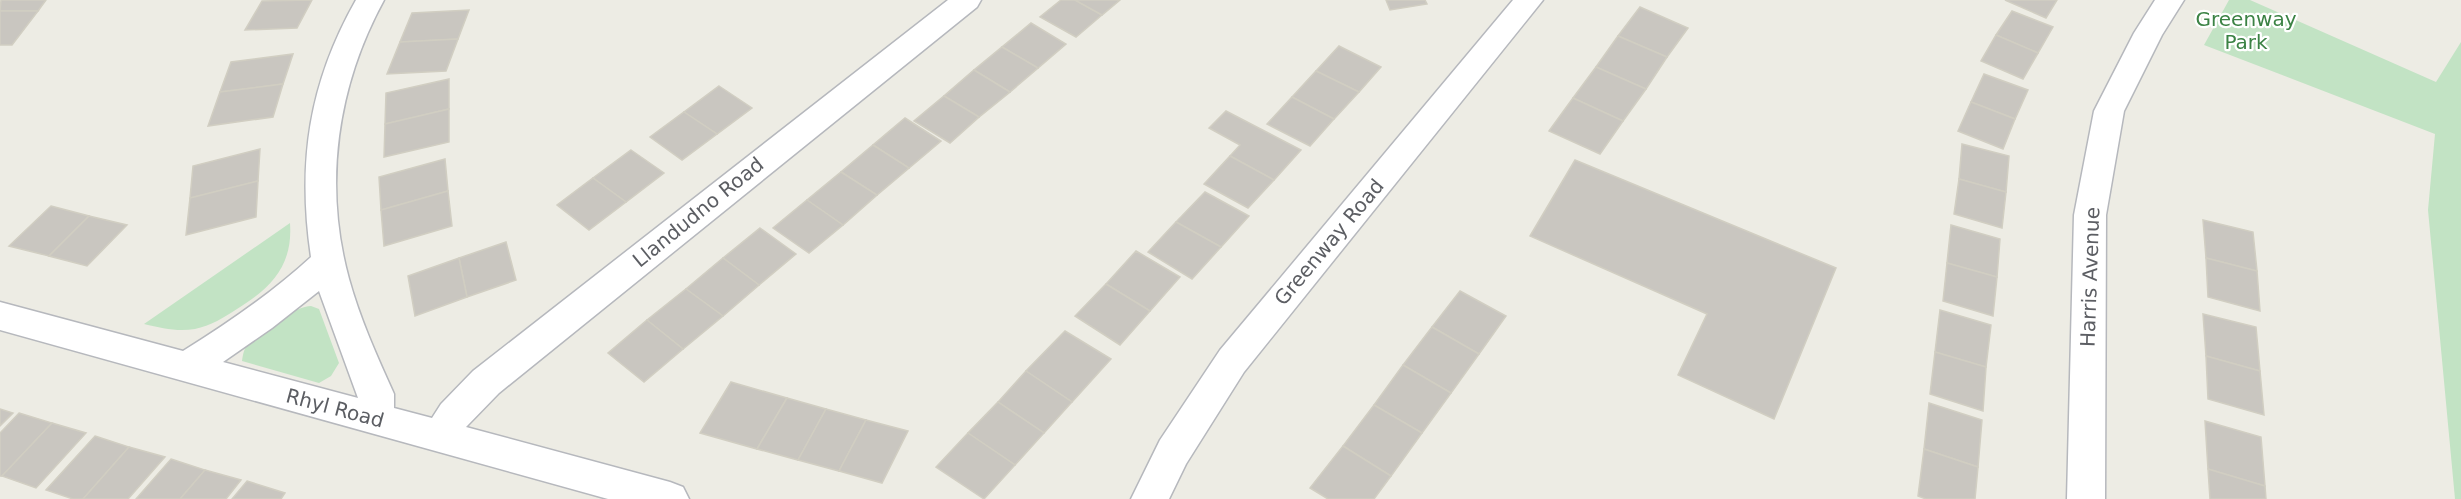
<svg xmlns="http://www.w3.org/2000/svg" width="2461" height="499" viewBox="0 0 2461 499" font-family="'DejaVu Sans',sans-serif">
  <style>
    .green { fill: #c2e3c4 }
    .building { fill: #c9c6c0; stroke: #d1cec2; stroke-width: 1.5 }
    .lines { fill: none; stroke-linecap: round; stroke-linejoin: round }
    .minor-casing { stroke: #b6b8bd; stroke-width: 3 }
    .minor { fill: #fff; fill-rule: evenodd }
    .labels { text-anchor: middle; stroke-width: 4.5; stroke-linejoin: round; paint-order: stroke }
    .park-label { font-size: 20px; fill: #3b8244; stroke: #fff }
    .street-label { font-size: 20px; fill: #5c5e63; stroke: #fff }
  </style>
  <rect width="100%" height="100%" fill="#edece4"/>
  <g class="green">
    <polygon points="2229,0 2250,0 2436,82 2461,42 2461,499 2455,499 2428,210 2435,134 2204,45"/>
    <path d="M 290,223 C 293,266 271,288 237,309 C 225,317 210,326 195,329 C 177,332 162,328 144,324 Z"/>
    <path d="M 311,306 L 319,309 L 339,363 L 331,376 L 319,383 L 242,361 C 243,354 244,348 249,343 C 260,329 294,307 311,306 Z"/>
  </g>
  <g class="building">
    <polygon points="1,0 46,0 38,11 0,11"/>
    <polygon points="312,0 297,28 245,30 262,1"/>
    <polygon points="1061,0 1075,0 1102,15 1076,37 1040,17"/>
    <polygon points="1075,0 1120,0 1102,15"/>
    <polygon points="1386,0 1425,0 1427,4 1390,10"/>
    <polygon points="2005,0 2057,0 2046,18"/>
    <polygon points="1640,7 1688,28 1667,57 1618,36"/>
    <polygon points="469,10 458,39 400,42 412,13"/>
    <polygon points="0,11 38,11 12,45 0,45"/>
    <polygon points="2012,11 2053,27 2038,53 1996,35"/>
    <polygon points="1031,23 1066,44 1038,68 1002,47"/>
    <polygon points="1996,35 2038,53 2023,79 1981,61"/>
    <polygon points="1618,36 1667,57 1646,89 1596,67"/>
    <polygon points="458,39 446,71 387,74 400,42"/>
    <polygon points="1339,46 1381,67 1359,92 1316,71"/>
    <polygon points="1002,47 1038,68 1010,92 974,70"/>
    <polygon points="293,54 283,84 220,92 231,62"/>
    <polygon points="1596,67 1646,89 1623,121 1573,98"/>
    <polygon points="974,70 1010,92 979,117 944,96"/>
    <polygon points="1316,71 1359,92 1334,119 1292,97"/>
    <polygon points="1984,74 2028,90 2015,119 1971,102"/>
    <polygon points="449,79 449,109 385,124 386,93"/>
    <polygon points="283,84 273,117 208,126 220,92"/>
    <polygon points="719,86 752,108 717,134 684,112"/>
    <polygon points="944,96 979,117 950,143 914,121"/>
    <polygon points="1292,97 1334,119 1310,146 1267,124"/>
    <polygon points="1573,98 1623,121 1600,154 1549,131"/>
    <polygon points="1971,102 2015,119 2003,149 1958,131"/>
    <polygon points="449,109 449,142 384,157 385,124"/>
    <polygon points="1226,111 1301,150 1274,180 1230,156 1240,145 1209,128"/>
    <polygon points="684,112 717,134 682,160 650,137"/>
    <polygon points="905,118 941,141 909,168 873,145"/>
    <polygon points="1962,144 2009,156 2006,192 1959,179"/>
    <polygon points="873,145 909,168 877,195 841,172"/>
    <polygon points="260,149 258,181 190,198 193,166"/>
    <polygon points="631,150 664,173 626,202 593,178"/>
    <polygon points="1230,156 1274,180 1248,208 1204,184"/>
    <polygon points="445,159 448,191 381,210 379,177"/>
    <polygon points="1575,160 1836,268 1774,419 1678,375 1707,314 1530,236"/>
    <polygon points="841,172 877,195 843,225 807,200"/>
    <polygon points="593,178 626,202 589,230 557,205"/>
    <polygon points="1959,179 2006,192 2002,228 1954,214"/>
    <polygon points="258,181 256,217 186,235 190,198"/>
    <polygon points="448,191 452,226 384,246 381,210"/>
    <polygon points="1205,192 1249,216 1221,247 1176,222"/>
    <polygon points="807,200 843,225 809,253 773,228"/>
    <polygon points="51,206 89,216 49,256 9,246"/>
    <polygon points="89,216 127,225 87,266 49,256"/>
    <polygon points="2203,220 2253,232 2257,271 2206,258"/>
    <polygon points="1176,222 1221,247 1192,279 1148,252"/>
    <polygon points="1951,225 2000,239 1997,277 1947,263"/>
    <polygon points="760,228 796,254 759,285 723,258"/>
    <polygon points="506,242 516,280 467,297 459,258"/>
    <polygon points="1136,251 1180,277 1150,311 1106,284"/>
    <polygon points="459,258 467,297 415,316 408,276"/>
    <polygon points="723,258 759,285 723,316 686,289"/>
    <polygon points="2206,258 2257,271 2260,311 2208,297"/>
    <polygon points="1947,263 1997,277 1993,316 1943,301"/>
    <polygon points="1106,284 1150,311 1120,345 1075,316"/>
    <polygon points="686,289 723,316 683,349 647,320"/>
    <polygon points="1460,291 1506,316 1479,354 1432,327"/>
    <polygon points="1940,310 1991,325 1986,367 1935,352"/>
    <polygon points="2203,314 2256,327 2260,371 2206,356"/>
    <polygon points="647,320 683,349 644,382 608,353"/>
    <polygon points="1432,327 1479,354 1451,393 1403,365"/>
    <polygon points="1065,331 1111,359 1072,402 1026,371"/>
    <polygon points="1935,352 1986,367 1983,411 1930,394"/>
    <polygon points="2206,356 2260,371 2264,415 2208,399"/>
    <polygon points="1403,365 1451,393 1422,433 1374,405"/>
    <polygon points="1026,371 1072,402 1044,433 998,402"/>
    <polygon points="731,382 787,398 757,449 700,433"/>
    <polygon points="787,398 826,409 798,460 757,449"/>
    <polygon points="998,402 1044,433 1015,465 968,433"/>
    <polygon points="1929,403 1982,420 1978,467 1924,449"/>
    <polygon points="1374,405 1422,433 1391,476 1343,446"/>
    <polygon points="0,409 13,413 0,426"/>
    <polygon points="826,409 866,420 839,471 798,460"/>
    <polygon points="19,413 52,423 2,476 0,476 0,433"/>
    <polygon points="866,420 908,431 882,483 839,471"/>
    <polygon points="2205,421 2261,437 2265,486 2208,469"/>
    <polygon points="52,423 86,433 36,488 2,476"/>
    <polygon points="968,433 1015,465 984,499 936,467"/>
    <polygon points="95,436 129,447 83,499 73,499 46,490"/>
    <polygon points="1343,446 1391,476 1374,499 1328,499 1310,488"/>
    <polygon points="129,447 165,457 128,499 83,499"/>
    <polygon points="1924,449 1978,467 1975,499 1926,499 1918,496"/>
    <polygon points="171,459 205,470 180,499 136,499"/>
    <polygon points="2208,469 2265,486 2266,499 2210,499"/>
    <polygon points="205,470 241,480 226,499 180,499"/>
    <polygon points="247,481 285,493 281,499 232,499"/>
  </g>
  <g class="lines">
    <defs>
      <g id="minor">
        <path d="M 356,0 L 384,0 C 337,86 323,184 349,279 C 360,319 377,356 394,394 L 394,408 L 432,418 L 441,404 L 473,371 L 948,0 L 981,0 L 977,7 L 499,393 L 466,427 L 670,482 L 683,487 L 689,499 L 608,499 L 0,330 L 0,302 L 183,351 C 228,323 272,293 311,257 C 297,162 309,83 356,0 ZM 319,291 L 358,398 L 223,362 L 272,328 Z"/>
        <polygon points="1513,0 1543,0 1244,372 1186,464 1169,499 1131,499 1160,440 1220,350"/>
        <polygon points="2155,0 2184,0 2162,35 2124,111 2106,215 2105,499 2067,499 2074,215 2094,111 2134,33"/>
      </g>
    </defs>
    <use href="#minor" class="minor-casing"/>
    <use href="#minor" class="minor"/>
  </g>
  <g class="labels">
    <g class="park-label">
      <text x="2246" y="26">Greenway<tspan x="2246" dy="23">Park</tspan></text>
    </g>
    <g class="street-label">
      <text transform="translate(698 212) rotate(-39)" y="7">Llandudno Road</text>
      <text transform="translate(1329 242) rotate(-50)" y="7">Greenway Road</text>
      <text transform="translate(2090 277) rotate(-88)" y="7">Harris Avenue</text>
      <text transform="translate(335 408) rotate(15)" y="7">Rhyl Road</text>
    </g>
  </g>
</svg>
